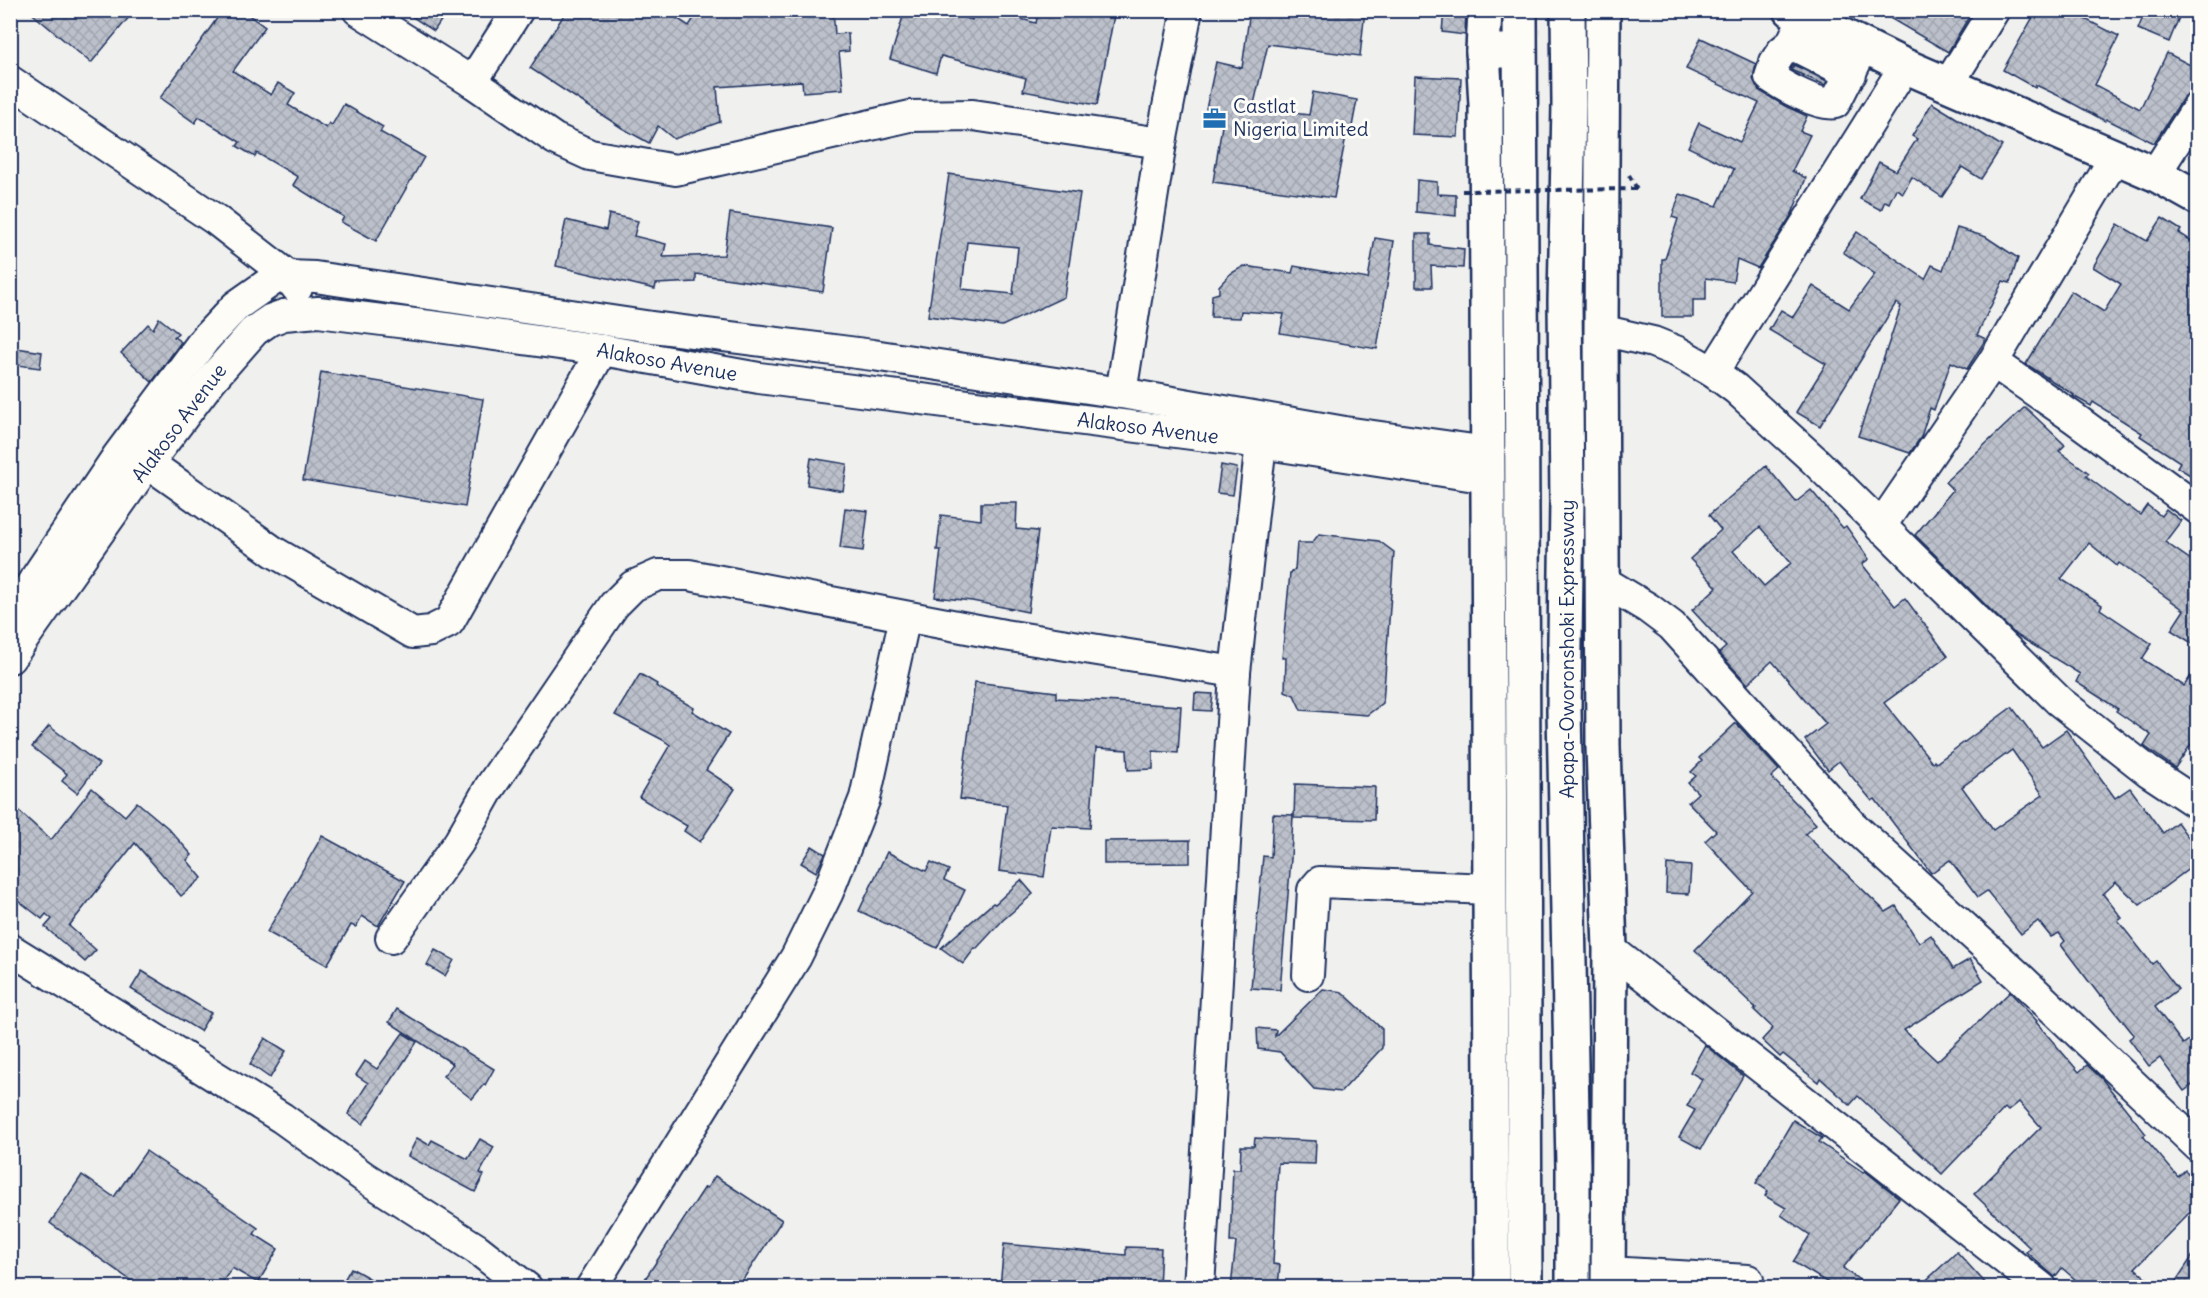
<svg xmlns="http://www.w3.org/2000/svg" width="2208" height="1298" viewBox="0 0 2208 1298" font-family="Delius,sans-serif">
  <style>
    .building { fill: url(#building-cross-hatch); stroke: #1b2f5e; stroke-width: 1.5; fill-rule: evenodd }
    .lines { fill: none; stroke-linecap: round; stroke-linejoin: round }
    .minor-casing { stroke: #1b2f5e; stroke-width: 34 }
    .major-casing { stroke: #1b2f5e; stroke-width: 38 }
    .highway-casing { stroke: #1b2f5e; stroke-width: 38 }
    .path { stroke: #1b2f5e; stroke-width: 4; stroke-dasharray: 6 4.5; stroke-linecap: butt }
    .minor { stroke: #fdfcf7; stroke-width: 30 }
    .major { stroke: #fdfcf7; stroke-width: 33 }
    .highway { stroke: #fdfcf7; stroke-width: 33 }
    .path-bridge { stroke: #1b2f5e; stroke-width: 4; stroke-dasharray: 6 4.5; stroke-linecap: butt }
    .labels { text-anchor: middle; stroke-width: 6; stroke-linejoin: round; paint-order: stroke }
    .poi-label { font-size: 20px; fill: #1b2f5e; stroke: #fdfcf7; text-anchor: start }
    .street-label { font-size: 20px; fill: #1b2f5e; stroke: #fdfcf7 }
  </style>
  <defs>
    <pattern id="building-cross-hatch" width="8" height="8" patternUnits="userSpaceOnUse" patternTransform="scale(1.5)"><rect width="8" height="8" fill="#bbc0ca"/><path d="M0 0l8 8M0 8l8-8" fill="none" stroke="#a0a5b0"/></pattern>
  </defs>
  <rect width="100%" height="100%" fill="#f0f0ee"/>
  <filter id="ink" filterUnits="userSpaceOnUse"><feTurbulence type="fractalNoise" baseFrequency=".0167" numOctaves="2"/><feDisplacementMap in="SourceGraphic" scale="12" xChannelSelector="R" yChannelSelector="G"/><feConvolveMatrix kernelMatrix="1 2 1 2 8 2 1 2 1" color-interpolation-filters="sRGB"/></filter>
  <g filter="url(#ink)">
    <g class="building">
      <polygon points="28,10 135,10 91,63"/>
      <polygon points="223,10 242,10 265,27 233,71 271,95 278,83 295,93 288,105 326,128 329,123 332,125 344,104 383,127 380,132 424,157 376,241 341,222 344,217 293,185 298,177 257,153 255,157 237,146 240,142 199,117 195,123 160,98"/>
      <polygon points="402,10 448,10 434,31"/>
      <polygon points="567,10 664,10 689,26 699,10 833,10 835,34 848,33 849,51 839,52 843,89 803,92 802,81 717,87 720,122 674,139 658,126 649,143 622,128 530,68"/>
      <polygon points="905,10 942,10 972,20 974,10 988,10 1036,23 1039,10 1115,10 1097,105 1023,91 1026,78 941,56 936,73 890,59"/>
      <polygon points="1250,10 1365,10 1360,56 1268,44 1253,108 1309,115 1313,92 1357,100 1350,137 1346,136 1334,198 1213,182 1224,113 1206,109 1216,62 1242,68"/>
      <polygon points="1444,10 1466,10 1465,35 1442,32"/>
      <polygon points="1876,10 1973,10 1948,52"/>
      <polygon points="2037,10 2067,10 2119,36 2095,85 2140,109 2167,53 2198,69 2196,90 2190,92 2183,98 2154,143 2106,119 2105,121 2059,96 2036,85 2035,88 2003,70"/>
      <polygon points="2146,10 2182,10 2169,42 2138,29"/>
      <polygon points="1701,38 1756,64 1753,79 1760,91 1785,106 1807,116 1800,131 1810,135 1792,171 1806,178 1792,214 1758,268 1737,259 1733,282 1706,278 1706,300 1693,300 1693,317 1662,317 1662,259 1665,259 1678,219 1672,217 1680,194 1717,206 1734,169 1688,147 1699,123 1740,142 1759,103 1686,69"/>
      <polygon points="1794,65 1827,81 1825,85 1791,70"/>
      <polygon points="1415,76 1461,78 1458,137 1412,135"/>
      <polygon points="1932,103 2002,146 1981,179 1962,167 1942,197 1912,177 1903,193 1896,189 1889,203 1885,201 1881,210 1860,199 1879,162 1896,171 1917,139 1912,136"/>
      <path d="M 949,174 L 1080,193 L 1064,297 L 1002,326 L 928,316 ZM 967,242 L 1018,247 L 1013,294 L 962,289 Z"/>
      <polygon points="1417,180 1437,182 1437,194 1456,195 1456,216 1416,212"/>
      <polygon points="730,213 832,228 823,292 696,274 696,282 656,284 655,289 556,266 566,220 606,230 609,214 638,221 634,236 666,244 663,257 724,255"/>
      <polygon points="2162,218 2181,230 2179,233 2198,245 2198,480 2177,467 2180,462 2140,436 2142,433 2093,402 2091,406 2073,396 2074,395 2026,364 2071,291 2104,312 2121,284 2093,267 2118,224 2147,241"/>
      <polygon points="1957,228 1986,237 2018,258 2010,283 2003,281 1977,335 1986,339 1967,369 1951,362 1934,410 1930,408 1921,437 1910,453 1858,436 1901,306 1896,303 1820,426 1796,412 1826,364 1769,330 1781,310 1793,317 1813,286 1849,309 1875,274 1843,252 1857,232 1925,279 1932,265 1943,270"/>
      <polygon points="1416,234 1430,234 1430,245 1464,249 1463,268 1431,266 1432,287 1416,287"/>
      <polygon points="1375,238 1394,241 1377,349 1280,333 1284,314 1241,311 1240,318 1211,317 1212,295 1219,293 1219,286 1230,274 1244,266 1292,273 1294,266 1368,279"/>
      <polygon points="159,318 178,333 174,337 181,342 152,382 121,353 148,324 153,329"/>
      <polygon points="10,347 42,352 40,368 10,364"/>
      <polygon points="321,372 483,399 465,507 303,480"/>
      <polygon points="2025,407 2065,445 2059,451 2089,473 2086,476 2127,507 2128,506 2140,515 2147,505 2161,516 2166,509 2181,521 2165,542 2198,565 2198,647 2171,630 2184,610 2119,563 2117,566 2089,543 2061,579 2102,605 2100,609 2152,644 2142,659 2184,686 2198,666 2198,734 2175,768 2144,746 2151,735 2116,711 2118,709 2076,682 2080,674 2015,634 1915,535 1953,490 1945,482"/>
      <polygon points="811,458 847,464 843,491 807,485"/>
      <polygon points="1221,465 1237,468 1233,495 1217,493"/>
      <path d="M 1766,466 L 1796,502 L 1811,490 L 1843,528 L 1846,526 L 1869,559 L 1862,564 L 1895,606 L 1905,598 L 1948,656 L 1884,703 L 1933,763 L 1934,761 L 1936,763 L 2012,707 L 2042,747 L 2066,730 L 2115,798 L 2130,788 L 2163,833 L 2177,822 L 2198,851 L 2198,862 L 2140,905 L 2116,882 L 2103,894 L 2122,918 L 2118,921 L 2152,964 L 2156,961 L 2178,989 L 2155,1007 L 2183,1044 L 2198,1034 L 2198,1081 L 2184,1091 L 2160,1058 L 2149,1066 L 2129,1039 L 2134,1035 L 2102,995 L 2100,996 L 2061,945 L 2065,941 L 2059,933 L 2051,937 L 2038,921 L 2021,934 L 1987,891 L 1978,897 L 1950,860 L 1931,873 L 1875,799 L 1872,801 L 1839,761 L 1828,770 L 1805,740 L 1826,724 L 1772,661 L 1748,684 L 1719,653 L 1726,647 L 1692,610 L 1717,587 L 1690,559 L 1721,530 L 1709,515 ZM 1760,527 L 1791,563 L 1764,586 L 1733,551 ZM 2012,750 L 2043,795 L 1993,830 L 1962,787 Z"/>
      <polygon points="981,503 1017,503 1016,529 1038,531 1028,612 972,601 935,597 941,550 937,550 941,515 981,520"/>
      <polygon points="845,508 868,511 863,551 840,548"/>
      <polygon points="1319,534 1379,541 1394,552 1383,703 1367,715 1301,710 1294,695 1285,691 1286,658 1282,658 1290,573 1295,569 1297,543 1312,543"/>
      <polygon points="640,674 657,684 656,686 694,708 692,711 729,734 706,770 735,789 700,842 684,831 687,826 639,797 670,745 663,740 615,715"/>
      <polygon points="975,682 1056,692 1056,698 1181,706 1178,753 1153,751 1153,769 1128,770 1127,750 1096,748 1090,828 1051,826 1044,877 999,871 1007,805 960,799"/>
      <polygon points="1195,693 1213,694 1211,711 1194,710"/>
      <polygon points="1736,723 1779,770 1771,777 1816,824 1805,834 1886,912 1896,906 1919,943 1931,935 1953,969 1970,959 1983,980 1904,1030 1937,1061 2010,992 2037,1021 2036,1022 2079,1072 2087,1065 2102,1079 2146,1134 2143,1136 2178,1177 2185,1170 2198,1183 2198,1204 2135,1268 2156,1287 2084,1287 2062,1268 2055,1277 2026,1252 2030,1248 1974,1194 2041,1127 2019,1102 2008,1111 2005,1108 1942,1174 1858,1096 1850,1105 1820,1078 1818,1082 1783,1054 1780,1057 1762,1040 1773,1028 1754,1010 1756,1008 1695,950 1752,891 1705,841 1716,831 1688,802 1698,793 1688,783 1696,776 1691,772 1702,761 1699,758"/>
      <polygon points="49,726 99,764 77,793 62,781 67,774 32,747"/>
      <polygon points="1295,784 1375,787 1374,820 1294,818"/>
      <polygon points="92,788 125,816 137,802 168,828 192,855 187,860 202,878 181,896 135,843 69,926 96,950 85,962 45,927 52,919 46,914 42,919 10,894 10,803 51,840"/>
      <polygon points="1273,814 1293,815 1291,859 1280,990 1251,988 1263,856 1271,857"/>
      <polygon points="322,836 405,881 378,926 362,916 356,927 351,925 327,965 267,932"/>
      <polygon points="1190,840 1190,863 1104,864 1104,841"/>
      <polygon points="812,846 825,854 816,872 801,863"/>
      <polygon points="887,852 926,871 931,862 949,870 944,880 965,890 937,948 859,911"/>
      <polygon points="1667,864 1691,866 1689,894 1666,893"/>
      <polygon points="1021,880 1033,894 1003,920 976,949 975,948 963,964 941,948 993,903 995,904"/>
      <polygon points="435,950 454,960 445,976 427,965"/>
      <polygon points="142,971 211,1013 200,1031 131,989"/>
      <polygon points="1323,989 1342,992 1382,1029 1382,1048 1341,1092 1314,1089 1280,1052 1258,1049 1257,1028 1276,1030 1275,1036"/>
      <polygon points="397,1009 494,1069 485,1085 484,1084 472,1099 443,1076 453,1064 389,1022"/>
      <polygon points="403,1033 417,1042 363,1124 348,1114 368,1083 356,1075 365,1061 377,1069"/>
      <polygon points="265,1038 286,1051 270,1078 250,1064"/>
      <polygon points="1705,1045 1743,1076 1701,1149 1679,1137 1695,1110 1687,1106 1702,1079 1690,1072"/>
      <polygon points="1793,1120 1822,1138 1819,1142 1863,1172 1865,1171 1899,1198 1843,1268 1869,1287 1835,1287 1793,1262 1810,1235 1781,1215 1786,1208 1765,1196 1768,1191 1756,1183"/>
      <polygon points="417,1138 429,1145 432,1140 468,1159 480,1139 494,1147 480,1173 484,1175 475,1192 408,1156"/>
      <polygon points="1255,1138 1316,1141 1315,1164 1278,1163 1273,1264 1280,1265 1278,1287 1231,1287 1236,1242 1230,1242 1233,1169 1240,1169 1241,1146 1254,1146"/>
      <polygon points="146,1151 258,1228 254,1234 278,1249 258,1283 232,1268 219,1287 140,1287 50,1223 82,1175 114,1197"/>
      <polygon points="715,1176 782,1220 738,1287 657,1287 645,1279 705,1187 707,1188"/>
      <polygon points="1004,1244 1126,1255 1126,1247 1161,1248 1159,1287 1000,1287"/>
      <polygon points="2198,1248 2198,1287 2172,1287"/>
      <polygon points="1957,1252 1989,1287 1919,1287"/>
      <polygon points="351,1268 385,1287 340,1287"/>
    </g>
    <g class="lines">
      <defs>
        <g id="minor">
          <polyline points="358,10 472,82 555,139 590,155 676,170 910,116 973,115 1161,143"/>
          <path d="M 1804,17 L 1791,44 L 1782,51 L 1775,62 L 1770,77 C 1783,86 1820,107 1835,103 L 1864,46"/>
          <polyline points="1791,44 1851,74"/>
          <polyline points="10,81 216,220 288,276 297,288"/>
          <polyline points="472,82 518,10"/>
          <polyline points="1949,83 1994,10"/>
          <polyline points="2155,174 2198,107"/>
          <polyline points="1601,330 1653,342 1678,352 1713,372 1736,389 1813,459 2059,701 2148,771 2198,804"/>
          <polyline points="1993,362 2074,418 2198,509"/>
          <polyline points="1713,372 1905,66"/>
          <polyline points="1121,393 1161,143 1187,10"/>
          <polyline points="148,463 274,552 413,633 431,631 449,622 602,350"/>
          <polyline points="1880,527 1993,362 2115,157"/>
          <polyline points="1603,581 1648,608 1672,626 1852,825 2016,974 2198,1146"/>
          <polyline points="10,616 117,457 205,339 236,306 273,280 288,276 315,277 652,327 873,355 1121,393 1345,432 1488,452"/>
          <polyline points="10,658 148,463 212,379 254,331 270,320 284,315 318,312 438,327 602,350 759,378 1261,443 1488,478"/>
          <polyline points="391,938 459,842 490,787 614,605 633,586 658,575 689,575 1004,635 1235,672"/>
          <polyline points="10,949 282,1118 364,1177 477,1249 527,1288"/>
          <polyline points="1610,949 2042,1288"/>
          <polyline points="1308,975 1313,890 1320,882 1489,889"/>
          <polyline points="1608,1272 1748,1280"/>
          <polyline points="591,1288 796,957 828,892 865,798 905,617"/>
          <polyline points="1199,1288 1235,672 1261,443"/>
        </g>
        <g id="major">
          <polyline points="1485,10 1483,51 1486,105 1492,1288"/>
          <polyline points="1603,10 1601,330 1603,747 1610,949 1608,1288"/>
          <polyline points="1791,10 1905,66 2155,174 2198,198"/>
        </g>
        <g id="highway">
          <polyline points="1520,10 1525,1288"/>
          <polyline points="1568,10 1569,104 1565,301 1567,501 1564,710 1573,1166 1573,1288"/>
          <polyline points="1483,51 1519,51"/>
        </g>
      </defs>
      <use href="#minor" class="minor-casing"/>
      <use href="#major" class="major-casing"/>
      <use href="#highway" class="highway-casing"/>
      <polyline class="path" points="1629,175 1637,189"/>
      <use href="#minor" class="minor"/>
      <use href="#major" class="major"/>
      <use href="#highway" class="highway"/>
      <polyline class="path-bridge" points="1462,191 1637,189"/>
    </g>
  </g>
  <defs>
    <symbol id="office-bare" viewBox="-9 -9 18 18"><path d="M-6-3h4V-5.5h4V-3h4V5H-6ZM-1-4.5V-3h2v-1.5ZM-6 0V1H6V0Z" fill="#1f6fb2" stroke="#fdfcf7" stroke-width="2.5" paint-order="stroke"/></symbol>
  </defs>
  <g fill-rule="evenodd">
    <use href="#office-bare" x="1198" y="102" width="33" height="33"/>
  </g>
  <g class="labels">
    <g class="poi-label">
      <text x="1233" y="113">Castlat<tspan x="1233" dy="23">Nigeria Limited</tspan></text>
    </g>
    <g class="street-label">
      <text transform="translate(667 362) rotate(10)" y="7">Alakoso Avenue</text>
      <text transform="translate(179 423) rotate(-53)" y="7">Alakoso Avenue</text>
      <text transform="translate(1148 428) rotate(7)" y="7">Alakoso Avenue</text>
      <text transform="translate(1567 649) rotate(-90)" y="7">Apapa-Oworonshoki Expressway</text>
    </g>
  </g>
  <rect width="2208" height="1298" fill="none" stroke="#fdfcf7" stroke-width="36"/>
  <rect x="18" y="18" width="2172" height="1262" fill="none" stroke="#1b2f5e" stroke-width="2" filter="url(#ink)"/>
</svg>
